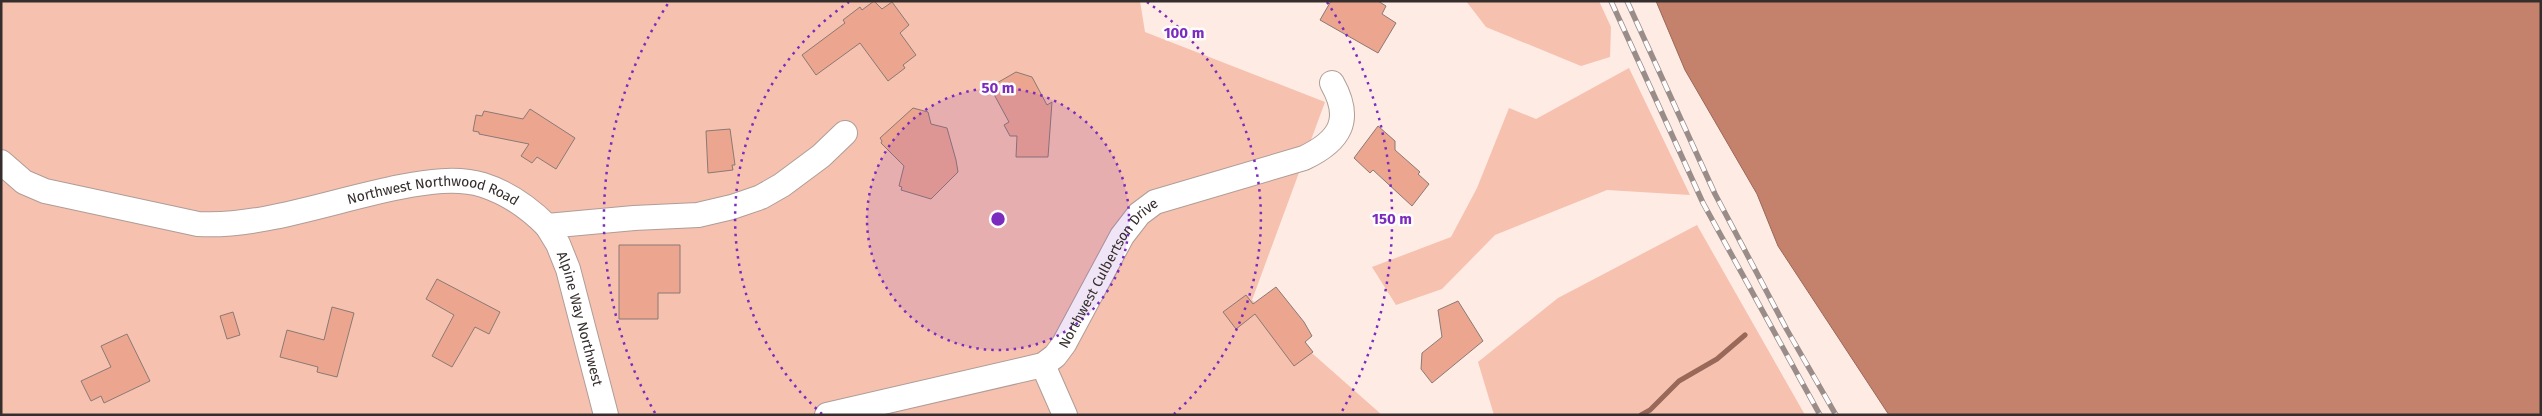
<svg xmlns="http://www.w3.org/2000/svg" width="2542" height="416" viewBox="0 0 2542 416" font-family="'Fira Sans',sans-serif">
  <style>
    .green { fill: #f6c1af }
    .water { fill: #c4816c; stroke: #996859 }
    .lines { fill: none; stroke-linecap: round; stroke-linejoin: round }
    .stream { stroke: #996859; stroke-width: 5 }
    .building { fill: #eca690; stroke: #8a7974 }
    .minor-casing { stroke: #af9d97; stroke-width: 26 }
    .minor { stroke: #fff; stroke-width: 24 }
    .rail-casing { stroke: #9a8d89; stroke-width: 5.5 }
    .rail { stroke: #fdfdfd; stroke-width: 4; stroke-dasharray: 11; stroke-linecap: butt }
    .ring { fill: none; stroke: #7b2cbf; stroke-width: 2.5; stroke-dasharray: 2.5 5 }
    .labels { text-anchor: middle; stroke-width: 5; stroke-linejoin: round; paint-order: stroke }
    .street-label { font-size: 14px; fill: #352e2c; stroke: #fdfdfd }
    .centre { fill: #7b2cbf; stroke: #fdfdfd; stroke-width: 2.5 }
    .ring-label { font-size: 15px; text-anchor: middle; font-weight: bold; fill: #7b2cbf; stroke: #fdfdfd; stroke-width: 5; stroke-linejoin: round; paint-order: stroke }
  </style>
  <rect width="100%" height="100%" fill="#feebe4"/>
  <g class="green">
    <polygon points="1,1 1140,1 1145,32 1325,102 1252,300 1382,415 1,415"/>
    <polygon points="1466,1 1599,1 1611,27 1610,57 1581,66 1486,27"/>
    <polygon points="1629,68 1690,195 1607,190 1495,235 1442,289 1396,305 1372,267 1451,237 1477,188 1509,108 1536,119"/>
    <polygon points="1697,225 1805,415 1494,415 1478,362 1558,298"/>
  </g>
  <polygon class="water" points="1656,1 2541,1 2541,415 1889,415 1778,246 1757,194 1685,70"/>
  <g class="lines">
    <polyline class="stream" points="1641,415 1650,410 1679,381 1717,359 1745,335"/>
  </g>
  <g class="building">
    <polygon points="874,1 882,9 892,2 909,25 900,33 916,55 903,65 905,68 888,81 860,43 816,75 802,55 845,23 843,20 860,7 862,10"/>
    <polygon points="1331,1 1378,1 1386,6 1382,14 1396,23 1378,53 1320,20"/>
    <polygon points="1016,72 1032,77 1047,105 1052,102 1048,157 1016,157 1017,136 1010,136 1004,125 1009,122 990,87"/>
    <polygon points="913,108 928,112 931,124 947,128 956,160 958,172 931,199 901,190 902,187 899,186 904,166 881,143 882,141 880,138"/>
    <polygon points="530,109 575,138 556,169 537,157 532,163 521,156 529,144 479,134 479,132 473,131 476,115 482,116 484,111 523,119"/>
    <polygon points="1378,126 1395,141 1395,150 1420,172 1418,174 1429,184 1412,206 1373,170 1370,173 1354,158"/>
    <polygon points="730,129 735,165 732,165 733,170 708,173 706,131"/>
    <polygon points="619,245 680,245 680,293 658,293 658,319 619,319"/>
    <polygon points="437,279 500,312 489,334 475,327 452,367 432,356 454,315 426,299"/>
    <polygon points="1276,287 1304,322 1312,336 1305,342 1313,352 1294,366 1255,314 1236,329 1223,312 1246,295 1253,304"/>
    <polygon points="1458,301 1483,341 1432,383 1421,369 1422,353 1442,337 1438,310"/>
    <polygon points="332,307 354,313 337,377 317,372 318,367 280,357 287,330 324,340"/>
    <polygon points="233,312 240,335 227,339 220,316"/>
    <polygon points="127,334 150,381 104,403 101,396 91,401 81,381 111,367 101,346"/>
  </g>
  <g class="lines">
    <defs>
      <g id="minor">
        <path id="s1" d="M 1,162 L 24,182 L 45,191 L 198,224 C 261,228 337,199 400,187 C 426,182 457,177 483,185 C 508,193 529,208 547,226 L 634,218 L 698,215 L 732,207 L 761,197 L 782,185 L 821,156 L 845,133"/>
        <path id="s2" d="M 547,226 L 558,244 L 568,269 L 606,415"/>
        <polyline points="1043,365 1065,415"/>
        <path id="s3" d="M 827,415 L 1043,365 L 1055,356 L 1064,344 L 1122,236 L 1139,214 L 1155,202 L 1304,158 C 1340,141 1353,120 1332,83"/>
      </g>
    </defs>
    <use href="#minor" class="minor-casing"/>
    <use href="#minor" class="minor"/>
    <defs>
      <g id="rail">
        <polyline points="1611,1 1703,203 1820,415"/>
        <polyline points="1627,1 1715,194 1787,330 1836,415"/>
      </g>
    </defs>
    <use href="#rail" class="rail-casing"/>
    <use href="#rail" class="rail"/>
  </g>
  <circle cx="998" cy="219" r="131" fill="#7b2cbf" fill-opacity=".12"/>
  <g class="ring">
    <circle cx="998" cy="219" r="131"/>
    <path d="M822 414A263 263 0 0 1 849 2M1147 2A263 263 0 0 1 1174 414"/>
    <path d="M655 413A394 394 0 0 1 669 2M1327 2A394 394 0 0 1 1341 413"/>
  </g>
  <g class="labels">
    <g class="street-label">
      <text dy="5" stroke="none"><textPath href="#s1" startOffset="450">Northwest Northwood Road</textPath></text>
      <text dy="5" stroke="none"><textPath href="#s3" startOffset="336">Northwest Culbertson Drive</textPath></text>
      <text dy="5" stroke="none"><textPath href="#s2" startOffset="99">Alpine Way Northwest</textPath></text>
    </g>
  </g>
  <circle cx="998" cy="219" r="8" class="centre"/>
  <g class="ring-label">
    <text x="1184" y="38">100 m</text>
    <text x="998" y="93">50 m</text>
    <text x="1392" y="224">150 m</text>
  </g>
  <rect width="2542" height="416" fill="none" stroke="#352e2c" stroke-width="5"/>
</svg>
